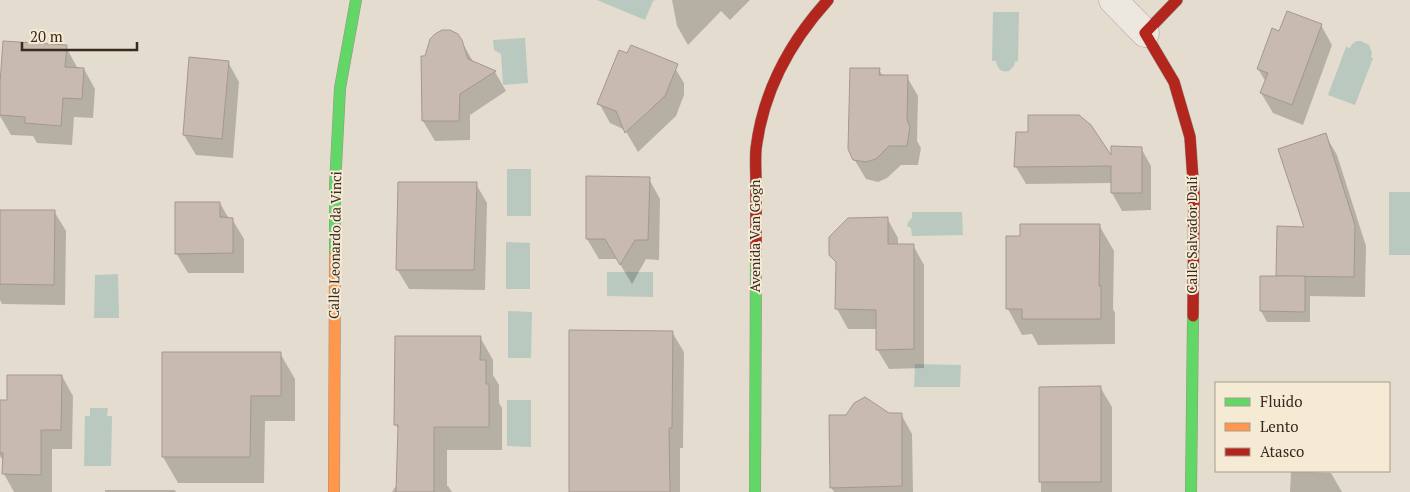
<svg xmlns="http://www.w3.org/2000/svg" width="1410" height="492" viewBox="0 0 1410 492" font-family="'PT Serif',serif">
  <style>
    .water { fill: #b9c9bf }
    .shadow { fill: #0003 }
    .building { fill: #c8baaf; stroke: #a4988d }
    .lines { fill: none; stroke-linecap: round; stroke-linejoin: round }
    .street-casing { stroke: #a9a197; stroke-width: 29 }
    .fast-casing { stroke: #999186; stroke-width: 12 }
    .slow-casing { stroke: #999186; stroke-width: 12 }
    .jam-casing { stroke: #999186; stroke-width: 12 }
    .street { stroke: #ece7df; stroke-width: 28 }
    .fast { stroke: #63d668; stroke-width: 11 }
    .slow { stroke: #ff974d; stroke-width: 11 }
    .jam { stroke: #b3261e; stroke-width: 11 }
    .labels { text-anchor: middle; stroke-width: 4; stroke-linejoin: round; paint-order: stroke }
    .street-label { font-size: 14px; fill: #382a1f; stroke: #f5ead4 }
  </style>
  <rect width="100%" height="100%" fill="#e4dcce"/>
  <g class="water">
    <polygon points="597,0 656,0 653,1 645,20"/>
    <path d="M 993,12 L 1019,12 L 1018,61 L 1015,62 L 1014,66 L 1009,71 C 1001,73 997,68 996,61 L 992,61 Z"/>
    <polygon points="525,38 528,83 503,85 501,54 494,50 493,40"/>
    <polygon points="1357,41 1361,41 1369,45 1372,53 1371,57 1373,58 1355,105 1328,95 1346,47 1350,48 1352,44"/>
    <rect x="507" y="169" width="24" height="47"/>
    <rect x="1389" y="192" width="21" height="63"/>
    <polygon points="912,212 962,212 963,235 912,236 911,228 907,226 908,222 912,218"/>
    <polygon points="506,242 530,243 530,289 506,289"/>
    <polygon points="607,272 653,272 653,297 607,296"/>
    <polygon points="118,274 119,318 94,318 95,275"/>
    <polygon points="508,311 532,312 531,358 508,358"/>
    <polygon points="915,364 961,365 960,387 914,387"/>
    <polygon points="507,400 531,400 531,447 507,446"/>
    <polygon points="90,408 108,408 107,416 112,416 111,466 84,466 85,416 90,416"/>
  </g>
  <g class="shadow">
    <polygon points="672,0 750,0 730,20 721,11 688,45 677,26"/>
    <polygon points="1321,25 1332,45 1303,125 1273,113 1261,93 1266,82 1258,69 1280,32"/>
    <polygon points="461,41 474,63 495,72 506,91 470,115 470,140 435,141 423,121 423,57 426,57"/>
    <polygon points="66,47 78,69 84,69 95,89 93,118 74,117 72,145 37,143 33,136 11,135 0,116 0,108"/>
    <polygon points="228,62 239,82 233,158 196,155 184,135"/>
    <polygon points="672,63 684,83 684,95 676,116 638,152 625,130 610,123 599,103"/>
    <polygon points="879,70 883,76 907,77 918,96 917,141 921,148 918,165 901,165 887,178 878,182 866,179 854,159"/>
    <polygon points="1325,135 1337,155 1366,246 1365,297 1310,296 1310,322 1267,322 1261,311 1261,277 1278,277 1305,228"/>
    <polygon points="1141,148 1151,166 1151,210 1122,211 1112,193 1112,183 1026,184 1016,167 1112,159"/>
    <polygon points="649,179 660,199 659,260 646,259 632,284 617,259 599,259 587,239"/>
    <polygon points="476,184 487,203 485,290 409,289 397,269"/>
    <polygon points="220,203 229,219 232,219 244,239 244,273 188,273 176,253"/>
    <polygon points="0,211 54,211 66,231 65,305 2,304 0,300"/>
    <polygon points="887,218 898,238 898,245 913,245 924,265 924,368 889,369 877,349 877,329 848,329 837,309 837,265 831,254"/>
    <polygon points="1099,225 1114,251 1113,309 1115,313 1115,344 1038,345 1032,334 1022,335 1008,309"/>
    <polygon points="672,332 684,352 683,448 680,448 680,492 570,492"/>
    <polygon points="480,337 493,360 493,375 499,385 499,403 502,408 502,450 447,450 447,486 448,486 452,492 392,492 398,483 399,430 396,425"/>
    <polygon points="163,353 280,353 295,379 295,421 265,421 264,483 178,483 163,457"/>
    <polygon points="62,376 73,396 72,449 52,449 52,492 14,492 4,474 4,462 0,456 0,401 8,402"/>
    <polygon points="1100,387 1112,407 1112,492 1041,492 1040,388"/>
    <polygon points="888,414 901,414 912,434 913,492 834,492 831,487"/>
    <polygon points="1291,471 1331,473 1342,492 1290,492"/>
    <polygon points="105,490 175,490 176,492 105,492"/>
  </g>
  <g class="building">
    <polygon points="1287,11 1322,24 1292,105 1260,93 1268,73 1257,69 1272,28 1279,31"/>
    <polygon points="442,30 450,30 458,34 462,40 468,59 496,71 460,94 459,121 422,121 421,56 425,56 430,39 435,34"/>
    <polygon points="3,41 67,45 65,67 84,68 82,99 63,98 61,126 25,123 25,117 0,115 0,83"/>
    <polygon points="631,45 678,64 665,96 625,133 616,111 597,104 619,50 627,53"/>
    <polygon points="189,57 229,61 222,139 183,135"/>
    <polygon points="850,68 880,68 879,75 908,75 907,120 910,127 907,146 889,146 876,159 866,162 853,160 848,149"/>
    <polygon points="1028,115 1079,115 1091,125 1111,155 1111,146 1142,147 1142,193 1111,193 1111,166 1014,167 1016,132 1028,132"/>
    <polygon points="1326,133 1355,225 1354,277 1276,276 1277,226 1304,227 1278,149"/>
    <polygon points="586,176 650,177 648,240 635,240 620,265 605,239 586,239"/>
    <polygon points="398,182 477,182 474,270 396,270"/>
    <polygon points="175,202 220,202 220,217 233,218 233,253 175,254"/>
    <polygon points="0,210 55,210 54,285 0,284"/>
    <polygon points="888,217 888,244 914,244 914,349 876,350 876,310 835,309 836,262 829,255 829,237 848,218"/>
    <polygon points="1020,224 1100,224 1099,286 1101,286 1101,319 1022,319 1022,309 1006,309 1006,236 1020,236"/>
    <polygon points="1260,276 1305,276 1305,312 1260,311"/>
    <polygon points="569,330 673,331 672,428 669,428 670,492 569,492"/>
    <polygon points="395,336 481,336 480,360 486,360 486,384 489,384 489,427 434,427 434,492 396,492 398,425 394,425"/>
    <polygon points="162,352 281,352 281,396 251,396 250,457 162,457"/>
    <polygon points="7,375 62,375 61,430 41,430 41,475 2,474 3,453 0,453 0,400 7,400"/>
    <polygon points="1101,386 1101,482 1039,482 1039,387"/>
    <polygon points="865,397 889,413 902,413 902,486 830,488 829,415 846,415 854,403"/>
  </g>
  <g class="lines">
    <defs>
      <polyline id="street" points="1113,0 1145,33"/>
      <g id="fast">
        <polyline points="335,255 335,186 340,88 356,0"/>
        <polyline points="755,492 756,256"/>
        <polyline points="1191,492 1193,316"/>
      </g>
      <polyline id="slow" points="334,492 335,255"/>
      <g id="jam">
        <polyline points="1177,0 1145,33 1174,82 1190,137 1194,194 1193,316"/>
        <path d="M 756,256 C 756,232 756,208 756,183 C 756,172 755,160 756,149 C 763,91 789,43 828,0"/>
      </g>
    </defs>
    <use href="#street" class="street-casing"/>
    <use href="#fast" class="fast-casing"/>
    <use href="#slow" class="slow-casing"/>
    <use href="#jam" class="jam-casing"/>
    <use href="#street" class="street"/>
    <use href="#fast" class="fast"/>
    <use href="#slow" class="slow"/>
    <use href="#jam" class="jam"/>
  </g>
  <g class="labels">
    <g class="street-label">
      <text transform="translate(1192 235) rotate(-90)" y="5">Calle Salvador Dalí</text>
      <text transform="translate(755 236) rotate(-90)" y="5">Avenida Van Gogh</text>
      <text transform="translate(335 245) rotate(-89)" y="5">Calle Leonardo da Vinci</text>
    </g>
  </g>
  <rect x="1215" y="382" width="175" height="90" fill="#f5ead4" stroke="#a99d8c"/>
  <rect x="1225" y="398" width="25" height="8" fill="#63d668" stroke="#a99d8c"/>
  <text x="1260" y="407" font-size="15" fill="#382a1f">Fluido</text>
  <rect x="1225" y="423" width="25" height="8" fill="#ff974d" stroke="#a99d8c"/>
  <text x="1260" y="432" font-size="15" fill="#382a1f">Lento</text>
  <rect x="1225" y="448" width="25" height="8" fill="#b3261e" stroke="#a99d8c"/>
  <text x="1260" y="457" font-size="15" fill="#382a1f">Atasco</text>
  <path d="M22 42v8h115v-8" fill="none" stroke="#382a1f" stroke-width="2.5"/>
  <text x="30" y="42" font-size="15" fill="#382a1f" stroke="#f5ead4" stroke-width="4" paint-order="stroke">20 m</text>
</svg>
